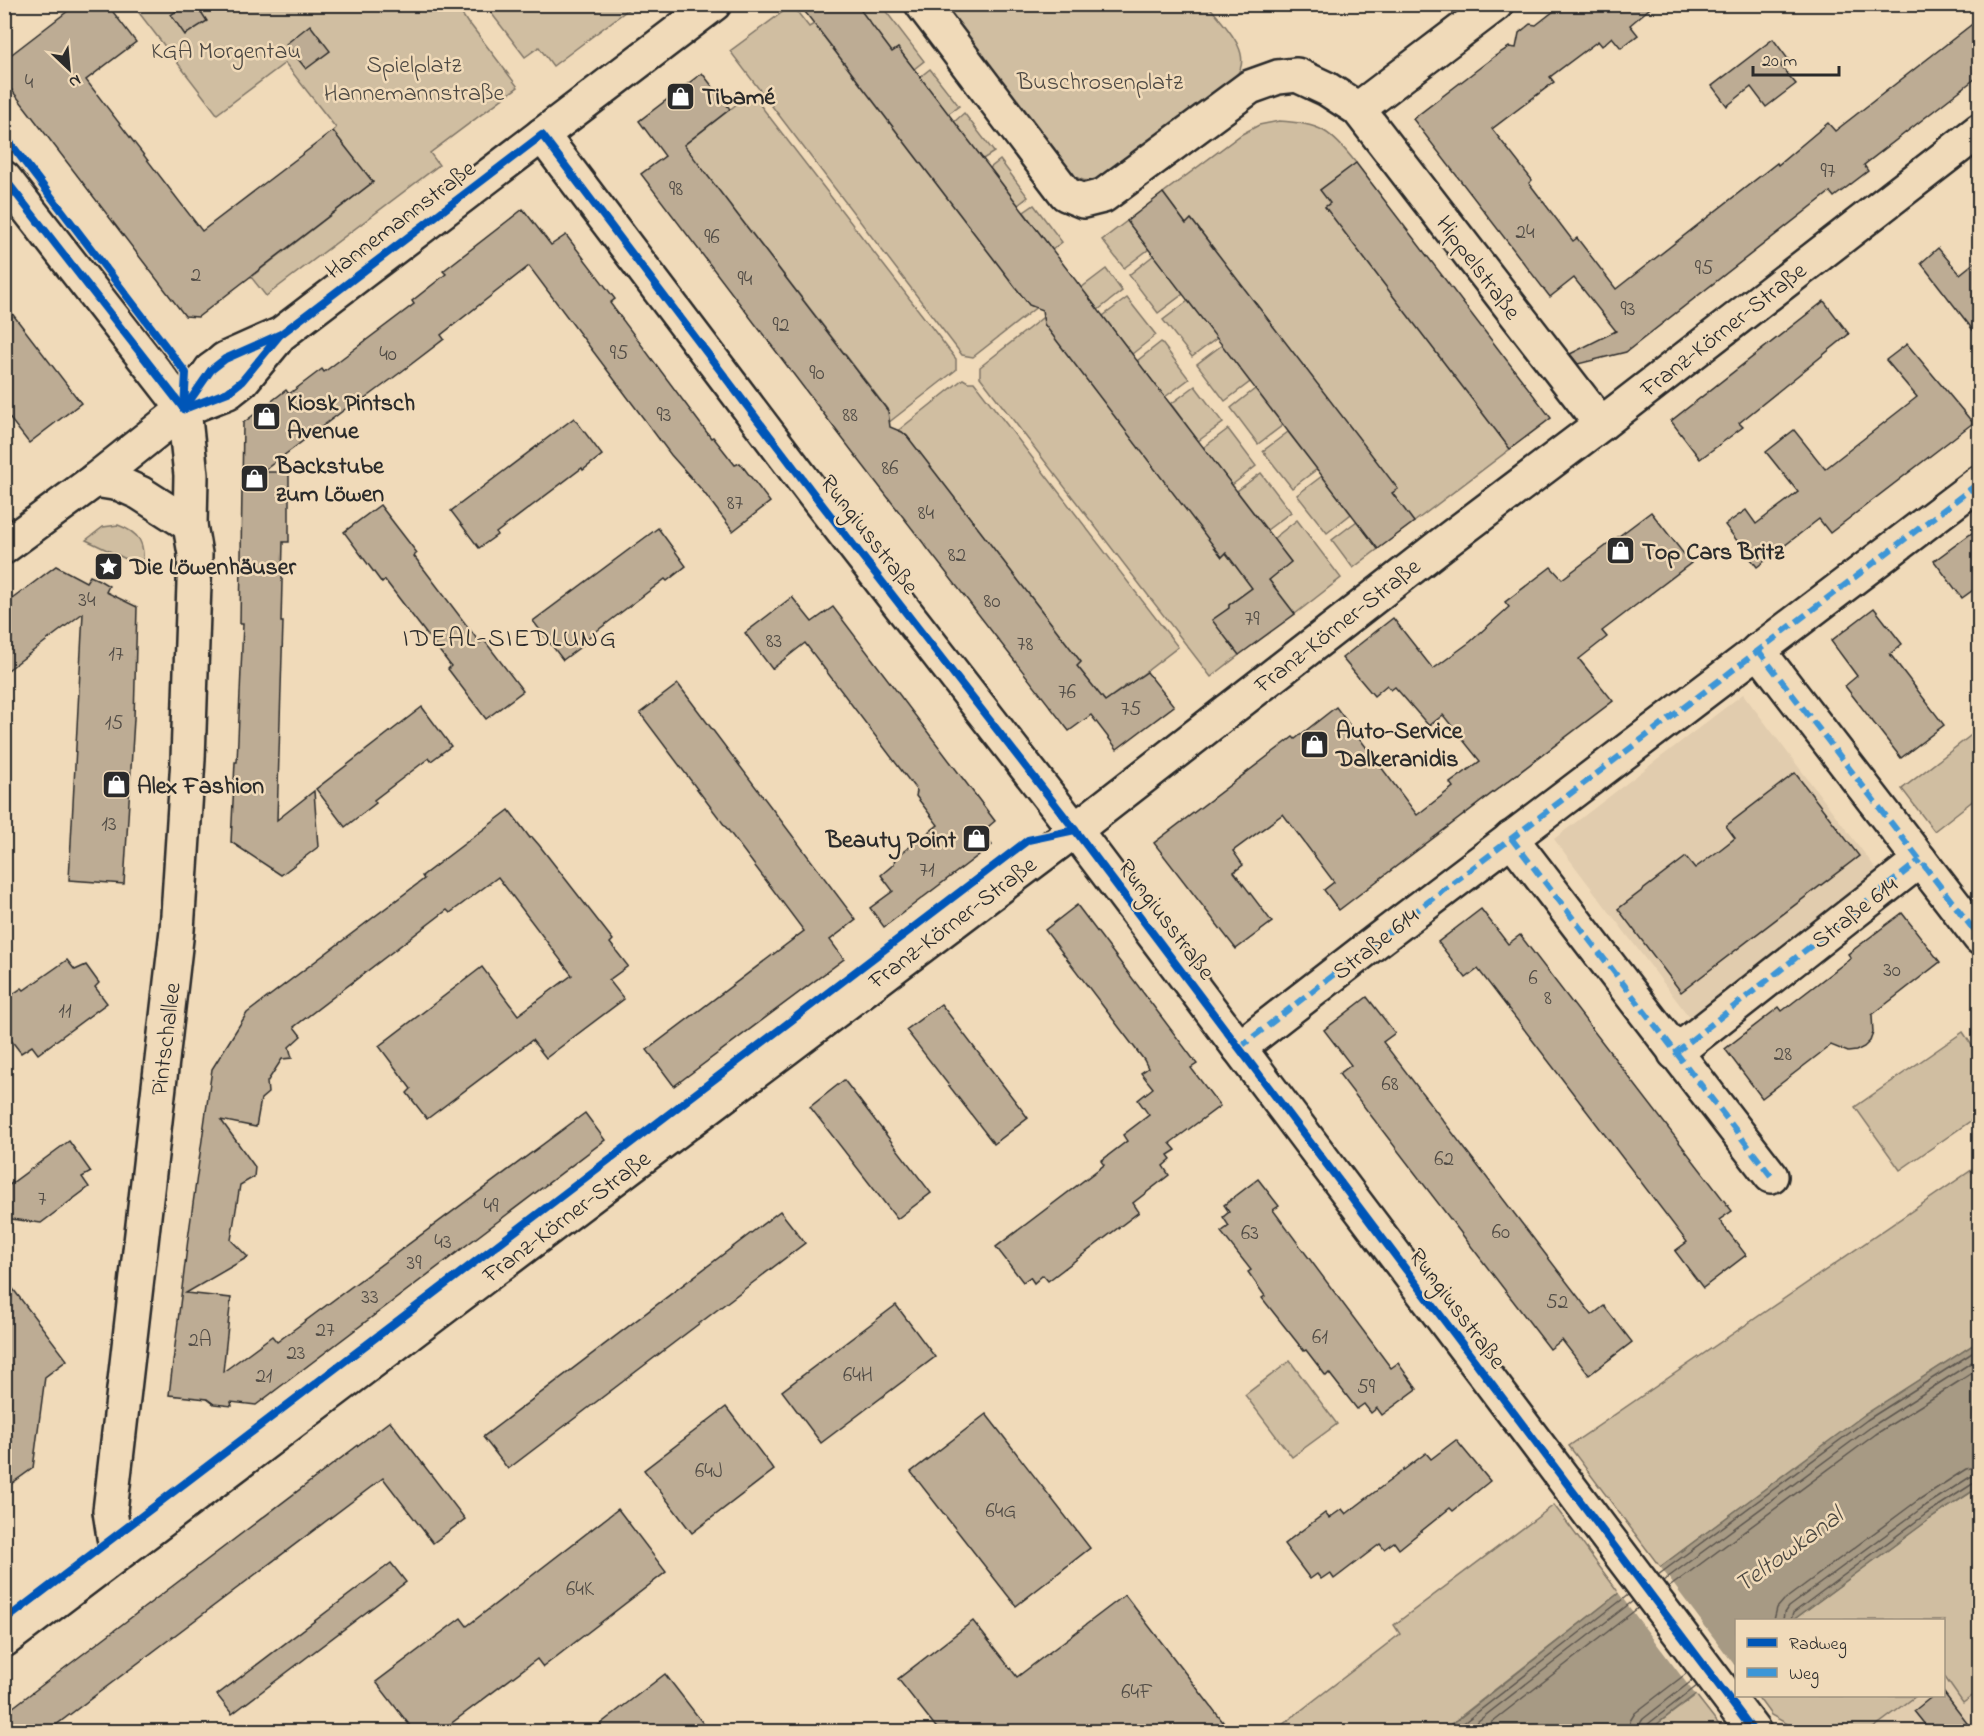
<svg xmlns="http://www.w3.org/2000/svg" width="1984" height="1736" viewBox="0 0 1984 1736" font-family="'Indie Flower',sans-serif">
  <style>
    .built { fill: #e1ccae }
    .green { fill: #d0bea1; stroke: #7e7466; stroke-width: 1.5 }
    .water { fill: #a79a84; stroke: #756e60; stroke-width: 1.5 }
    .pier { fill: #f0dab9 }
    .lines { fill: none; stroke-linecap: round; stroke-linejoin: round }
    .shore { stroke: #5d574f; stroke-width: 1.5 }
    .building { fill: #bdac94; stroke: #2b2b2b; stroke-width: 1.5 }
    .street-casing { stroke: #2b2b2b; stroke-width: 38 }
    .street { stroke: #f0dab9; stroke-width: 33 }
    .quiet { stroke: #3c96d7; stroke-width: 6; stroke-dasharray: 12 6; stroke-linecap: butt }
    .cycleway-casing { stroke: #f0dab9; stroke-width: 11 }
    .cycleway { stroke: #0057b8; stroke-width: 8 }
    .labels { text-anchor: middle; stroke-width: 5; stroke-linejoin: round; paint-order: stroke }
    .number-label { font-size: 21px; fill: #504b45 }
    .park-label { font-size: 24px; fill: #4c4843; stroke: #f0dab9 }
    .poi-label { font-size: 24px; font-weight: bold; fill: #2b2b2b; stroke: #f0dab9; text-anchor: start }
    .street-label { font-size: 24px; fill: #2b2b2b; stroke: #f0dab9 }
    .neighbourhood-label { font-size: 26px; letter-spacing: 1.5px; fill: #2b2b2b; stroke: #f0dab9 }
    .water-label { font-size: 26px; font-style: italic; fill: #4a4741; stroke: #f0dab9 }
  </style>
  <rect width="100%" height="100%" fill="#f0dab9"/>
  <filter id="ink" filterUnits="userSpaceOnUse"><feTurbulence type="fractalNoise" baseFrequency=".0167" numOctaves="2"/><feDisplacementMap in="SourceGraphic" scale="12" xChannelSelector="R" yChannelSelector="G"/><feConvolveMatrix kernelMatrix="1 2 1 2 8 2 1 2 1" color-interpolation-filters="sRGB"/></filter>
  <g filter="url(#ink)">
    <g class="built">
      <polygon points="1743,694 1880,874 1690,1018 1554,839"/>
      <polygon points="1944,1676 1963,1702 1979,1691 1979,1731 1868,1732 1916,1696 1944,1696"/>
    </g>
    <g class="green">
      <polygon points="133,5 456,5 469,25 470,24 518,87 430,153 439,165 266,296 251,277 373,182 333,131 336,128 285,63 217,114"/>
      <polygon points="485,5 634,5 553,66 539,47 525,57"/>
      <polygon points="792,5 809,27 814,24 1029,305 1034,307 1038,306 973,357 962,355 730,51"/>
      <polygon points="856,5 881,5 924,61 914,69 898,48 892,52"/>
      <path d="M 943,5 L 1208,5 C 1222,23 1255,53 1236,76 L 1107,174 C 1095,182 1084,184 1072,174 Z"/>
      <polygon points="930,69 959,106 948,114 920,77"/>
      <polygon points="751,93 956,359 956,370 888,423 888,410 701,167 678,150"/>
      <polygon points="964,113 994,152 983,159 954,122"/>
      <path d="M 1279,121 C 1320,123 1331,131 1356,163 L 1320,190 L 1330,203 L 1325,207 L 1510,449 L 1414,522 L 1392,493 L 1397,489 L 1192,220 L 1186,224 L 1163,193 L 1242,134 L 1259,125 Z"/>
      <polygon points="1000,160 1028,197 1018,205 990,168"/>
      <polygon points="1034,205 1062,242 1052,250 1024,212"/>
      <polygon points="1127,221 1149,249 1124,268 1102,240"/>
      <polygon points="1154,255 1183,294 1158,313 1129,275"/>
      <polygon points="1106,269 1122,291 1098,310 1081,288"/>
      <polygon points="1127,298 1156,335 1132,354 1103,316"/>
      <polygon points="1188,301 1217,338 1192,357 1163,320"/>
      <polygon points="1046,315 1044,324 1222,556 1226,553 1252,588 1229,605 1229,608 1213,620 1239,655 1211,677 980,377 980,367"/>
      <polygon points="1161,342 1189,379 1165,397 1137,361"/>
      <polygon points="1222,345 1250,382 1225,401 1197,364"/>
      <polygon points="963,379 968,382 974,382 1178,647 1130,684 1128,684 1105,701 1077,666 1081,662 907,436 901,431 895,433"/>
      <polygon points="1195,386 1223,423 1198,441 1171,404"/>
      <polygon points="1255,389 1283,425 1258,444 1231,408"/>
      <polygon points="1228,429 1256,466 1232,485 1203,448"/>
      <polygon points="1288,432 1317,469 1292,488 1263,451"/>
      <polygon points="1261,473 1291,512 1267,530 1237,491"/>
      <polygon points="1322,476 1351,514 1327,533 1297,495"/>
      <polygon points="1297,520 1341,578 1295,614 1269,580 1291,562 1273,539"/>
      <polygon points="1357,521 1378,549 1353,568 1332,540"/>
      <path d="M 118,525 C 140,533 145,543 143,567 L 86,540 L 103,527 Z"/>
      <polygon points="1979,729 1979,796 1934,831 1902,789"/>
      <polygon points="1963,1032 1979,1056 1979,1115 1900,1170 1855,1107"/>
      <polygon points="1979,1165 1979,1341 1864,1416 1660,1567 1569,1446"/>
      <polygon points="1290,1361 1337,1424 1292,1457 1245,1395"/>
      <polygon points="1979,1487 1979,1691 1963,1703 1944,1676 1944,1620 1793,1620 1930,1519"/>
      <polygon points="1554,1505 1619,1593 1442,1731 1273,1732 1400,1634 1394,1625"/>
      <polygon points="1696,1695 1724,1731 1648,1731"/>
      <polygon points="1757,1696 1916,1696 1868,1732 1800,1731 1771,1715"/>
    </g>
    <polygon class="water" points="1979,1341 1979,1487 1930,1519 1793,1620 1736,1620 1736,1663 1648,1731 1442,1732 1619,1593 1660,1567 1864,1415"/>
    <polygon class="pier" points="1658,1564 1736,1667 1697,1697 1617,1591"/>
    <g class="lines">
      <g class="shore">
        <polyline points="1658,1575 1867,1420 1980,1348"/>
        <polyline points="1663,1581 1871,1427 1980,1357"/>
        <polyline points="1668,1588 1876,1434 1980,1368"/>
        <polyline points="1774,1620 1777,1608 1784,1600 1917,1501 1966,1469 1980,1466"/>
        <polyline points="1783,1620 1784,1613 1788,1607 1922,1508 1970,1477 1980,1475"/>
        <polyline points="1791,1620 1793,1613 1926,1514 1974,1483 1980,1483"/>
        <polyline points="1452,1732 1628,1595"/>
        <polyline points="1464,1732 1633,1601"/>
        <polyline points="1479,1732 1638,1608"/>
        <polyline points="1629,1732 1630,1721 1635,1713 1687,1673"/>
        <polyline points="1638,1732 1639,1725 1643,1719 1693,1680"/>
        <polyline points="1645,1732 1648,1724 1697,1686"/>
      </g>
    </g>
    <g class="building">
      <polygon points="77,4 107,4 136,42 86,80 202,231 333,131 373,182 198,317 185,316 4,80 4,60"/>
      <polygon points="186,4 196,4 207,21 185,35 171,15"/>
      <polygon points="799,4 856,4 892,52 898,48 1291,562 1269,580 1295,614 1239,655 1212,620 1229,608 1229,605 1252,588 1226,553 1222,557 1044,324 1042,310 1029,305"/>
      <polygon points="1563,4 1655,4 1630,25 1638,35 1621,48 1612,37 1602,46 1598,41 1550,77 1554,82 1492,129 1532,180 1529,183 1573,241 1577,238 1616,289 1777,163 1778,165 1828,123 1835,131 1980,18 1980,75 1864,165 1868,171 1834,197 1830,192 1626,352 1578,364 1570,354 1616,331 1574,278 1550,297 1413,119 1495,56 1509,47 1516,48 1519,33 1530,24 1536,25"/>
      <polygon points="310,25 330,51 306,69 286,44"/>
      <polygon points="1773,39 1788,59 1780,65 1796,84 1766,107 1751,87 1727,106 1712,86"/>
      <polygon points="702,73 730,109 684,145 888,411 890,427 902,432 907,436 1081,662 1077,666 1105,701 1147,672 1174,706 1117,749 1091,715 1069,731 855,455 641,174 665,156 639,121"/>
      <polygon points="1356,163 1551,418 1510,449 1325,207 1330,203 1320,190"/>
      <polygon points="1163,193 1186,224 1191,219 1398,489 1392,493 1414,522 1378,549 1127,221"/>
      <polygon points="523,209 551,245 566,235 615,299 610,303 711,438 713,437 735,465 740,463 770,502 733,531 702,490 671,455 529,266 441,335 444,339 401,372 350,410 348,407 262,472 289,472 289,542 283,542 281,622 283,622 277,820 314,791 318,847 281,875 231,842 235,762 237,762 243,624 240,624 243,423 286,390 289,394 322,369 324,372 414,304 412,301 446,274 443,271"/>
      <polygon points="1938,248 1960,274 1980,258 1980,339 1921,263"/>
      <polygon points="1824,301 1849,334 1739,423 1743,427 1700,459 1671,421"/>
      <polygon points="4,303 81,403 29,443 4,411"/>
      <polygon points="1907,344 1973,423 1830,533 1819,519 1757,567 1725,525 1746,510 1756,524 1798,492 1766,452 1794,430 1825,469 1917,397 1886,360"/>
      <polygon points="574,418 602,455 583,470 582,468 496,533 497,535 479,548 451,511"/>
      <polygon points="380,505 417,553 414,556 480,643 484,640 523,691 486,719 448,669 451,666 385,580 382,583 344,532"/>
      <polygon points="1651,512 1691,563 1602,631 1607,637 1579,659 1613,701 1339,910 1324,890 1334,882 1283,814 1233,851 1243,865 1234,872 1272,922 1236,949 1154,843 1293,737 1295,739 1336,707 1417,815 1453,787 1450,783 1480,761 1443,715 1429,726 1395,687 1391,690 1387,685 1374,696 1342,658 1393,618 1433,669 1470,642 1509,607 1505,602 1551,567 1562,579"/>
      <polygon points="1980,527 1980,585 1962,598 1934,561"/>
      <polygon points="658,528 686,566 667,581 665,579 581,643 583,645 563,660 533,621"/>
      <polygon points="56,566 86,582 90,576 99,580 109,586 106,592 137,607 134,719 124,884 69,880 83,613 4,673 4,605"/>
      <polygon points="792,597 812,622 833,607 995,821 982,832 992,845 884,927 870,908 893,891 881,875 894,864 895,858 938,825 916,796 917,791 805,643 772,669 745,633"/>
      <polygon points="1874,608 1902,644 1890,654 1944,725 1901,758 1845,686 1857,676 1831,641"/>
      <polygon points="678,684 856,920 830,940 844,959 674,1086 647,1050 804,931 640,713"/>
      <polygon points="422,707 451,746 431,761 429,758 374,800 376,803 345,827 316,789"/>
      <polygon points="1795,773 1859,856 1681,992 1618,909 1686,857 1695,868 1717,852 1735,838 1726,826"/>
      <polygon points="509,810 530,838 532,837 539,845 613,940 610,943 628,966 609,980 624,999 546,1058 532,1040 427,1119 407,1093 411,1089 379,1046 482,967 518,1015 572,975 498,877 450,913 447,910 294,1027 301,1036 289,1047 292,1058 282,1059 267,1082 268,1093 261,1099 256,1127 221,1120 255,1167 254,1177 240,1185 231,1240 248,1257 186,1293 231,1298 223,1372 272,1336 277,1342 585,1113 605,1140 256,1405 231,1402 232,1406 214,1404 207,1399 169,1395 188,1239 212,1069 247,1013 424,879 422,876"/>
      <polygon points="1077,905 1197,1064 1191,1068 1220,1106 1170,1143 1176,1150 1168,1155 1171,1159 1163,1166 1169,1175 1133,1203 1139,1212 1048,1281 1043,1275 1034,1283 1030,1277 1023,1282 996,1247 1104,1165 1101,1161 1127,1141 1123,1135 1149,1115 1138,1100 1153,1088 1141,1073 1148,1068 1144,1060 1045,930"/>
      <polygon points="1481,909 1508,944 1520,935 1732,1211 1719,1220 1746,1255 1703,1288 1675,1251 1687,1242 1478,969 1466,978 1438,942"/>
      <polygon points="1902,913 1940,962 1872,1015 1873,1033 1870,1041 1864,1047 1856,1051 1848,1052 1831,1045 1762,1098 1725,1049 1779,1007 1782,1011 1851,958 1848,954"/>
      <polygon points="67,960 75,970 86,965 99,983 95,987 107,1003 38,1054 32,1046 21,1053 4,1031 4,1000 22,988 24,990"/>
      <polygon points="1367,997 1395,1033 1383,1042 1592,1315 1604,1306 1632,1342 1589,1375 1562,1340 1550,1349 1339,1074 1351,1065 1324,1030"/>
      <polygon points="941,1004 1028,1118 994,1144 906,1030"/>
      <polygon points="844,1080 931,1193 897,1219 810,1107"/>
      <polygon points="69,1141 91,1172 82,1177 89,1187 41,1223 4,1218 4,1189"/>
      <polygon points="1258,1179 1279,1206 1273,1210 1391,1368 1398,1363 1417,1389 1382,1415 1377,1408 1371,1413 1364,1404 1357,1409 1329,1373 1326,1376 1306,1350 1304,1351 1262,1298 1265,1296 1248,1272 1251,1270 1221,1232 1229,1226 1223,1217 1229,1212 1224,1205"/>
      <polygon points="780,1211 805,1243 508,1469 483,1437"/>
      <polygon points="4,1277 67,1360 45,1377 33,1468 4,1489 4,1426 7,1424 10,1400 4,1393"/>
      <polygon points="896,1305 935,1357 821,1443 782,1391"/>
      <polygon points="726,1407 774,1470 692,1533 644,1470"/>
      <polygon points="986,1414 1090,1548 1016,1606 911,1472"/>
      <polygon points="390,1421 465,1519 433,1543 383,1478 48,1731 4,1731 4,1714"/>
      <polygon points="1456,1440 1490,1481 1453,1511 1450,1508 1399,1549 1394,1542 1384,1549 1380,1544 1334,1579 1330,1573 1321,1579 1317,1574 1310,1579 1284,1544 1325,1513 1329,1518 1342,1509 1346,1514 1426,1453 1431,1459"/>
      <polygon points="618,1509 666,1572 543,1667 537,1659 441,1731 414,1731 376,1682 461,1618 467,1626"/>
      <polygon points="391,1563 406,1582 232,1714 217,1695"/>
      <polygon points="1125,1595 1230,1731 939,1731 898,1679 973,1621 1017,1677"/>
      <polygon points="665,1674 709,1731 591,1731"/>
      <polygon points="1944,1693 1973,1731 1930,1731 1914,1711 1934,1695 1944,1695"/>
    </g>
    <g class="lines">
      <defs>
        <g id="street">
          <polyline points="922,4 1066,194 1083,201 1103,196 1250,87 1278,77 1297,75 1327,89 1358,109 1601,424"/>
          <polyline points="1358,109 1496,4"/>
          <polyline points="542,135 813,493 1075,830 1754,1732"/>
          <polyline points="4,178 184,409"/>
          <polyline points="184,409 211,370 218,365 225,359 281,334 714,4"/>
          <polyline points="95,480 120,484 140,493 190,525"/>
          <polyline points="4,547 95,480 184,409 228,392 242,381 276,340"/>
          <polyline points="1758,650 1980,938"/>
          <polyline points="1511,838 1771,1176"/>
          <polyline points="1239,1048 1378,940 1980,482"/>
          <polyline points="1675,1053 1920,860"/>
          <polyline points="121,1550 114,1537 110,1511 177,930 188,759 195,554 190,525 191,475 184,409"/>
          <polyline points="4,1640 1075,830 1441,545 1601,424 1980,130"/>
        </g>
      </defs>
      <use href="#street" class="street-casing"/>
      <use href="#street" class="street"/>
      <g class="quiet">
        <polyline points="1758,650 1980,938"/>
        <polyline points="1511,838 1771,1176"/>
        <polyline points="1239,1048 1378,940 1980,482"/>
        <polyline points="1675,1053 1920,860"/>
      </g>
      <defs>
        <g id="cycleway">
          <polyline points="4,135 186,373 184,409"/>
          <polyline points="4,178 184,409"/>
          <polyline points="184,409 211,370 225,359 281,334 542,135 813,493 1075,830 1754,1732"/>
          <polyline points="184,409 228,392 242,381 279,336"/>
          <polyline points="4,1621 1028,840 1075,830"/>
        </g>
      </defs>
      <use href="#cycleway" class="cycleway-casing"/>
      <use href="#cycleway" class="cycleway"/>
    </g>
  </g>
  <defs>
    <symbol id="shop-square" viewBox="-11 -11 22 22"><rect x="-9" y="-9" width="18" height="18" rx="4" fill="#2b2b2b" stroke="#f0dab9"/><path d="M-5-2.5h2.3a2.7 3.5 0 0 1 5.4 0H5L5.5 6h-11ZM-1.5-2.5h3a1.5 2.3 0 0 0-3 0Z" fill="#fff"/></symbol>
    <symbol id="sight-square" viewBox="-11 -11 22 22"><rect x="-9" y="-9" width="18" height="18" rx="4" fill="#2b2b2b" stroke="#f0dab9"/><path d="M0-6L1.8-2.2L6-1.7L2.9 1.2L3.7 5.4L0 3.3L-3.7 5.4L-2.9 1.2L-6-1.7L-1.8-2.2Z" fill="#fff"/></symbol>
  </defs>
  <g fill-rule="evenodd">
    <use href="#shop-square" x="664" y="80" width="33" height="33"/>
    <use href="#shop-square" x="250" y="400" width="33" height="33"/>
    <use href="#shop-square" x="238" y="462" width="33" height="33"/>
    <use href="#shop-square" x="1604" y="534" width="33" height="33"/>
    <use href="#sight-square" x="92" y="550" width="33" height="33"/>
    <use href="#shop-square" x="1298" y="728" width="33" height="33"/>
    <use href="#shop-square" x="100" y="768" width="33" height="33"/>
    <use href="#shop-square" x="960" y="822" width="33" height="33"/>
  </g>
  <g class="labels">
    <g class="number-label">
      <text x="29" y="88">4</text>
      <text x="1828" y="177">97</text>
      <text x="676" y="195">98</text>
      <text x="1525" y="238">24</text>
      <text x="712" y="243">96</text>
      <text x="1704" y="274">95</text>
      <text x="196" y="281">2</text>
      <text x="745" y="285">94</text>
      <text x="1628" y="315">93</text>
      <text x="781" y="331">92</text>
      <text x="619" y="359">95</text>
      <text x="388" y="360">40</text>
      <text x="817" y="379">90</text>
      <text x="664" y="421">93</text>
      <text x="850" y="421">88</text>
      <text x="890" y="474">86</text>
      <text x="735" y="509">87</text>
      <text x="926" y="519">84</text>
      <text x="957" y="561">82</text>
      <text x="87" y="606">34</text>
      <text x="992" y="607">80</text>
      <text x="1252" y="625">79</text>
      <text x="774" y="647">83</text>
      <text x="1025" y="650">78</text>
      <text x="116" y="660">17</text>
      <text x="1067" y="698">76</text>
      <text x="1131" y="715">75</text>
      <text x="114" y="729">15</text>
      <text x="109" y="830">13</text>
      <text x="927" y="876">71</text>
      <text x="1892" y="976">30</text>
      <text x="1533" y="984">6</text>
      <text x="1548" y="1004">8</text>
      <text x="65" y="1017">11</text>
      <text x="1783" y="1060">28</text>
      <text x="1390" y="1090">68</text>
      <text x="1444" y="1165">62</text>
      <text x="42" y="1205">7</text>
      <text x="491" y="1212">49</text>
      <text x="1501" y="1238">60</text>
      <text x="1250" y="1239">63</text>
      <text x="443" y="1248">43</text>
      <text x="414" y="1269">39</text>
      <text x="370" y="1303">33</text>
      <text x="1557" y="1308">52</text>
      <text x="325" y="1336">27</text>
      <text x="1320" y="1343">61</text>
      <text x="200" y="1346">2A</text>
      <text x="296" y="1359">23</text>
      <text x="858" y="1381">64H</text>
      <text x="264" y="1382">21</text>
      <text x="1366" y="1393">59</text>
      <text x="709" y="1477">64J</text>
      <text x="1001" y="1517">64G</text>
      <text x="580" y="1595">64K</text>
      <text x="1137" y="1698">64F</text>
    </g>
    <g class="park-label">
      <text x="226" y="58">KGA Morgentau</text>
      <text x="414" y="72">Spielplatz<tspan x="414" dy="28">Hannemannstraße</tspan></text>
      <text x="1100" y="89">Buschrosenplatz</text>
    </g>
    <g class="poi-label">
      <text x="702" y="104">Tibamé</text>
      <text x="287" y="410">Kiosk Pintsch<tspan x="287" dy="28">Avenue</tspan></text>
      <text x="276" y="473">Backstube<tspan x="276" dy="28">zum Löwen</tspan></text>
      <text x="1642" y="559">Top Cars Britz</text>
      <text x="130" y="574">Die Löwenhäuser</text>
      <text x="1336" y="738">Auto-Service<tspan x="1336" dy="28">Dalkeranidis</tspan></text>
      <text x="137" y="793">Alex Fashion</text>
      <text x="956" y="847" text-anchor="end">Beauty Point</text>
    </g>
    <g class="street-label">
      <text transform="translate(400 219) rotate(-37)" y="8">Hannemannstraße</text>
      <text transform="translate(1479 267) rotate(53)" y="8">Hippelstraße</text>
      <text transform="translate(1723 329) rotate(-38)" y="8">Franz-Körner-Straße</text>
      <text transform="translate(870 534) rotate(52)" y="8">Rungiusstraße</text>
      <text transform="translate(1337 625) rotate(-38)" y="8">Franz-Körner-Straße</text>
      <text transform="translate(1854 912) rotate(-38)" y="8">Straße 614</text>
      <text transform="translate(1167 919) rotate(53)" y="8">Rungiusstraße</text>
      <text transform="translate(952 922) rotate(-37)" y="8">Franz-Körner-Straße</text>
      <text transform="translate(1375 943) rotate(-38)" y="8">Straße 614</text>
      <text transform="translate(165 1039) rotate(-83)" y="8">Pintschallee</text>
      <text transform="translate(566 1216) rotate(-37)" y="8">Franz-Körner-Straße</text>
      <text transform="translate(1458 1308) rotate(53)" y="8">Rungiusstraße</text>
    </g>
    <g class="neighbourhood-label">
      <text x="510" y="646">IDEAL-SIEDLUNG</text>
    </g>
    <g class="water-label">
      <text transform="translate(1788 1549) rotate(-36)" y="9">Teltowkanal</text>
    </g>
  </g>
  <rect width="1984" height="1736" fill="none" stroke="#f0dab9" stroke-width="24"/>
  <rect x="12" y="12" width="1960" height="1712" fill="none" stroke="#2b2b2b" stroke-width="2" filter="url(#ink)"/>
  <rect x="1735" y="1619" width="210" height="78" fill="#f0dab9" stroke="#a19480" stroke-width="1.5"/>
  <rect x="1747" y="1638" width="30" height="9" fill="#0057b8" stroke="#a19480" stroke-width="1.5"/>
  <text x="1789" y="1649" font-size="18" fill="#2b2b2b">Radweg</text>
  <rect x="1747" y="1668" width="30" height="9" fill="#3c96d7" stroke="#a19480" stroke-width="1.5"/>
  <text x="1789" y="1679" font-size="18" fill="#2b2b2b">Weg</text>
  <g transform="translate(69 69) rotate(154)" stroke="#f0dab9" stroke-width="4.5" paint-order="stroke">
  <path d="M0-4.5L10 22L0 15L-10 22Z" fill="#2b2b2b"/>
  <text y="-9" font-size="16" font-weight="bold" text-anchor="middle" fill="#2b2b2b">N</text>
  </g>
  <path d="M1753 66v9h86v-9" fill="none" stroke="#2b2b2b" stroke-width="3"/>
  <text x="1762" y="66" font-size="18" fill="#2b2b2b" stroke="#f0dab9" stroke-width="4.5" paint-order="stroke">20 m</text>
</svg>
